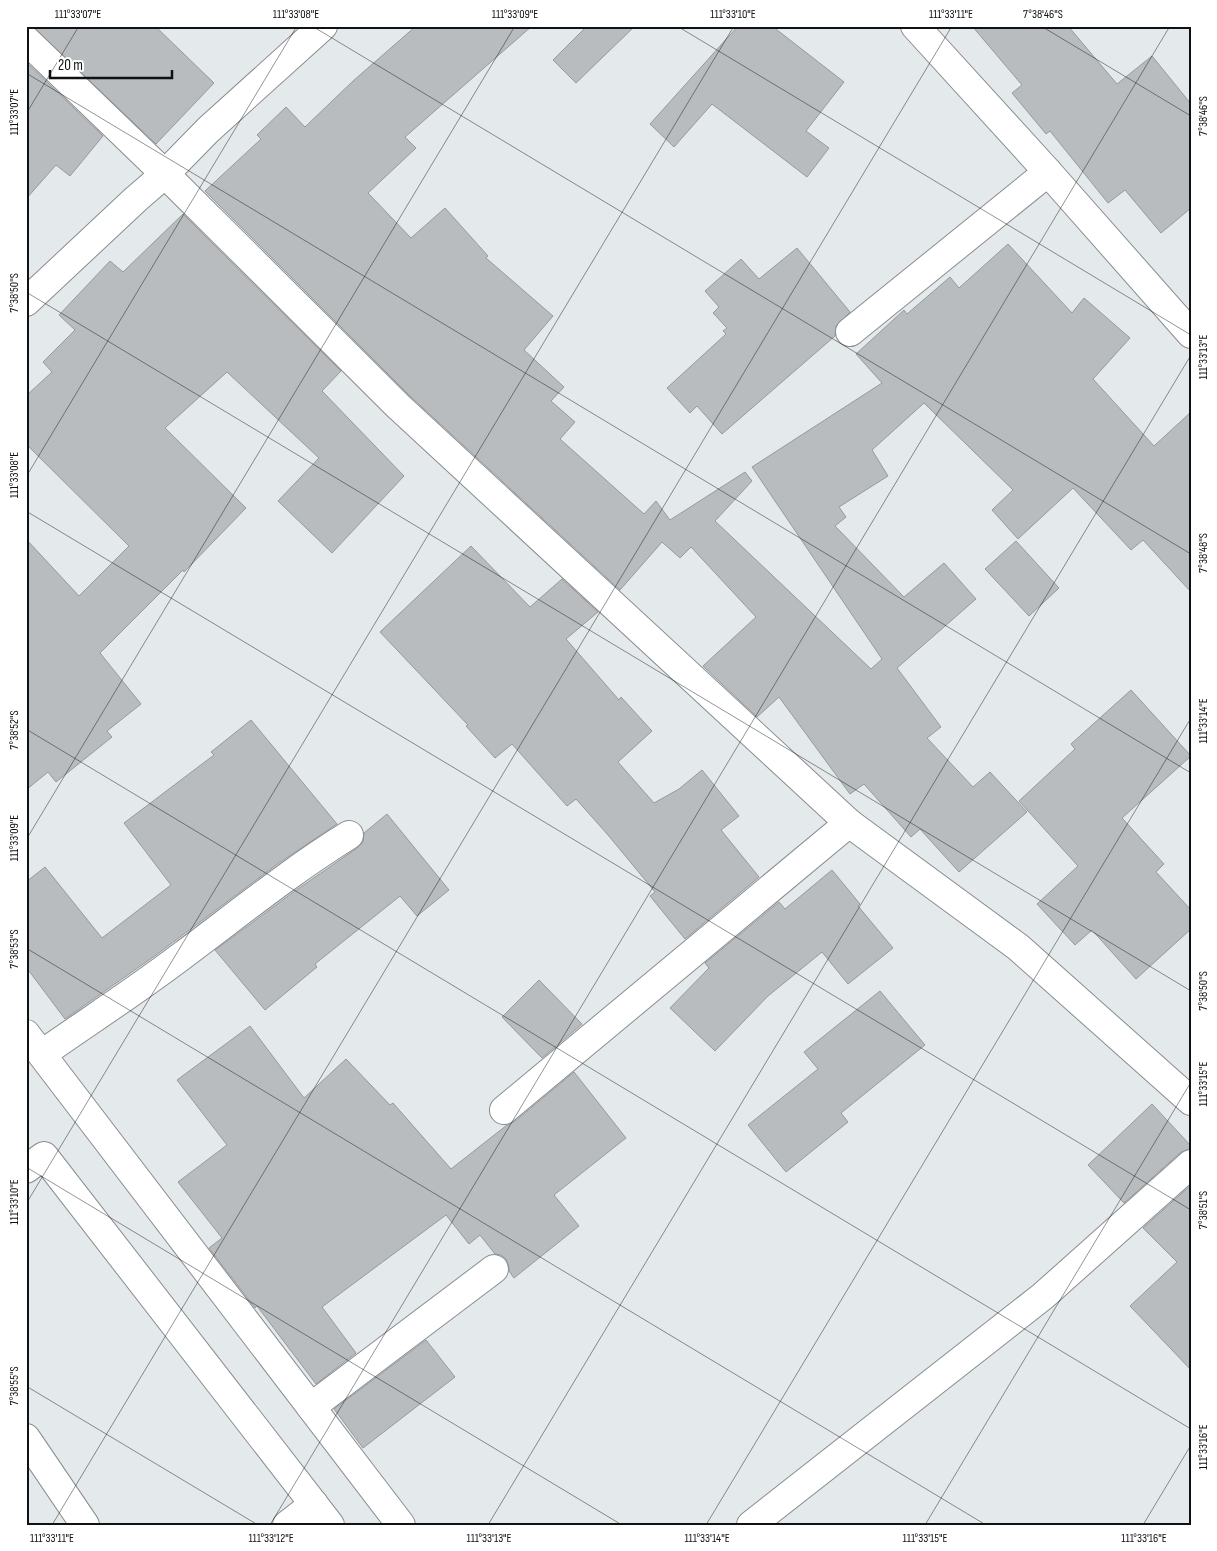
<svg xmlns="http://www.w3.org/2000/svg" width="1217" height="1551" viewBox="0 0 1217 1551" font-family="'Sofia Sans Condensed',sans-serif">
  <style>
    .building { fill: #b8bcbf; stroke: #969a9d }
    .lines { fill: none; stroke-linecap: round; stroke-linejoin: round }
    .minor-casing { stroke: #898d90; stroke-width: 30 }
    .tertiary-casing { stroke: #898d90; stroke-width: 30 }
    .minor { stroke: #fff; stroke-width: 28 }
    .tertiary { stroke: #fff; stroke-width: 28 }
    .ticks { fill: none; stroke: #0f1112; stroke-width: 1; stroke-opacity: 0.45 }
    .neatline { fill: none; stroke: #0f1112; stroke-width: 2 }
    .ticks-label { font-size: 12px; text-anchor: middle; fill: #0f1112 }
  </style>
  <rect width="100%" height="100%" fill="#e4e9eb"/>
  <g class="building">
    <polygon points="32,26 155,26 214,83 156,144"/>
    <polygon points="416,26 532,26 405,137 416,148 368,193 411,238 445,208 488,256 486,258 553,316 524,350 564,387 551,401 575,422 560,439 644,514 656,501 670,520 745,472 752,481 715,521 871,669 882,659 752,467 882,383 856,354 904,310 907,314 950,277 959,288 1008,244 1072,313 1084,298 1130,338 1093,379 1154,446 1191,412 1191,592 1143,540 1131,550 1073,488 1018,539 992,510 1013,490 924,403 872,450 888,476 839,507 846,517 835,526 904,597 944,563 976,599 897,668 941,727 927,738 973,787 990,772 1027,812 959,872 920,829 911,837 864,784 850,794 779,697 757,717 703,666 756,617 691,547 680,558 662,542 620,590 409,395 205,191 261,139 257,135 286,107 305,127 353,81"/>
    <polygon points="587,26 635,26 576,83 553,60"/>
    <polygon points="738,26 772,26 844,82 806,131 829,148 807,177 712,104 674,147 650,124"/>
    <polygon points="972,26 1068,26 1117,84 1152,56 1191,104 1191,208 1161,233 1125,190 1108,203 1050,131 1046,134 1012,93 1022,85"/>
    <polygon points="26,62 103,136 70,176 56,165 26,199"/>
    <polygon points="183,214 341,371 322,391 404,476 332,553 278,501 319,458 227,372 165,428 246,508 184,572 183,570 100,653 141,704 107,731 112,737 56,782 48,772 26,790 26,539 79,596 129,546 26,444 26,396 52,372 43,362 75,330 59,315 110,261 123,272"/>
    <polygon points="797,248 850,312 836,326 835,336 722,434 697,406 690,413 667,388 726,334 723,331 727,328 713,313 719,307 705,291 741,259 759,279"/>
    <polygon points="1016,541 1059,588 1029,616 985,569"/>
    <polygon points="471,546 530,607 562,579 598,612 566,639 619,700 621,697 652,731 618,762 654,803 679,789 702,770 739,816 721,830 759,877 685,939 650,896 655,892 608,835 576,799 567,806 512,744 495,758 466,726 468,725 380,632"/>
    <polygon points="1131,690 1191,756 1122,818 1164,864 1156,872 1191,910 1191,929 1136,979 1092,930 1075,945 1037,904 1078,866 1019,801 1075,749 1071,744"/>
    <polygon points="251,720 337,824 276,865 156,955 65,1019 26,967 26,882 45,867 102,938 171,885 124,823 214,755 211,752"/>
    <polygon points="387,814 449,890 417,916 400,896 315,964 317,967 265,1010 215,950 295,891 357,848 363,842 364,833"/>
    <polygon points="832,870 860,904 858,906 893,948 848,984 822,952 768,996 715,1051 670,1008 709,968 705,963 779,902 785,909"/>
    <polygon points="539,980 582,1024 542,1058 502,1017"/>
    <polygon points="880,991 925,1045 841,1113 848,1122 786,1172 748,1125 818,1069 804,1052"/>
    <polygon points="250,1026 304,1098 346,1059 390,1105 393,1103 451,1169 507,1125 514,1122 574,1072 626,1138 554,1195 579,1226 514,1278 509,1271 509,1267 506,1259 501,1255 495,1254 480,1235 469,1244 446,1215 322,1307 356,1353 316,1384 257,1306 255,1308 209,1248 222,1238 178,1182 227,1145 177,1080"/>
    <polygon points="1152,1104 1191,1146 1191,1149 1181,1152 1124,1203 1088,1165"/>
    <polygon points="1191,1185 1191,1370 1130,1306 1177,1262 1143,1228"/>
    <polygon points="426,1340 455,1377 363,1448 334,1409"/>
  </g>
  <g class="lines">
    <defs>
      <g id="minor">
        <polyline points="915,26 1048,172 1191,334"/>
        <polyline points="26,40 165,174 398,406 849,823 1018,947 1191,1101"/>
        <polyline points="850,332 1048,172"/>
        <polyline points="26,1034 401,1525"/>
        <path d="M 42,1054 C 89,1021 137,990 183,955 C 238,914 291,871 349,835"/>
        <polyline points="504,1110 849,823"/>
        <polyline points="26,1169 44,1156 330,1525"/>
        <polyline points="311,1407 494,1269"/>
        <polyline points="26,1438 85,1525"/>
        <polyline points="287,1525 314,1504"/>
        <polyline points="751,1525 1043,1296 1191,1164"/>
      </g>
      <polyline id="tertiary" points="26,302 136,199 165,174 208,130 323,26"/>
    </defs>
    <use href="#minor" class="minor-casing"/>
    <use href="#tertiary" class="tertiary-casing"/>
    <use href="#minor" class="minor"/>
    <use href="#tertiary" class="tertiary"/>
  </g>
  <path class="ticks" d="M 312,26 L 1191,554M 677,26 L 1191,335M 1041,26 L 1191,116M 26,73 L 1191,773M 26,114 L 79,26M 26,292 L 1191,991M 26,477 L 297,26M 26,511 L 1191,1210M 26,729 L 1191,1429M 26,840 L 515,26M 26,948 L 986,1525M 26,1167 L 622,1525M 26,1204 L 734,26M 26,1386 L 258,1525M 52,1525 L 952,26M 270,1525 L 1170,26M 488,1525 L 1191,355M 706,1525 L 1191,718M 925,1525 L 1191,1082M 1143,1525 L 1191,1445"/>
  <rect width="1217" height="1551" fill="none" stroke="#ffffff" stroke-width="55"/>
  <path d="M50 70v8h122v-8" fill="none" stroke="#0f1112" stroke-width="2.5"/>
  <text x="58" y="70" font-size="15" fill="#0f1112" stroke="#ffffff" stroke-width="4" paint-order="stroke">20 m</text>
  <rect x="28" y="28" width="1162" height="1496" class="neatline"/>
  <g class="ticks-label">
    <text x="78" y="18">111°33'07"E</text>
    <text x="296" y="18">111°33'08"E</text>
    <text x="515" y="18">111°33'09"E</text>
    <text x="733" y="18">111°33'10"E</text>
    <text x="951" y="18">111°33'11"E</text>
    <text x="1043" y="18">7°38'46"S</text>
    <text transform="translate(14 112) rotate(-90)" y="4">111°33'07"E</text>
    <text transform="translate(1203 116) rotate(-90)" y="4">7°38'46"S</text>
    <text transform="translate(14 293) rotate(-90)" y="4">7°38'50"S</text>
    <text transform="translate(1203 357) rotate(-90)" y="4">111°33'13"E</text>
    <text transform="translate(14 475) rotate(-90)" y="4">111°33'08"E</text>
    <text transform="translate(1203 553) rotate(-90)" y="4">7°38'48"S</text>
    <text transform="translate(1203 721) rotate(-90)" y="4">111°33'14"E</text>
    <text transform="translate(14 730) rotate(-90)" y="4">7°38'52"S</text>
    <text transform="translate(14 838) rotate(-90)" y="4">111°33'09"E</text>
    <text transform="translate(14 949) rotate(-90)" y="4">7°38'53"S</text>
    <text transform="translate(1203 991) rotate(-90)" y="4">7°38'50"S</text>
    <text transform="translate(1203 1084) rotate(-90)" y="4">111°33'15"E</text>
    <text transform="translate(14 1202) rotate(-90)" y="4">111°33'10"E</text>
    <text transform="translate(1203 1210) rotate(-90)" y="4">7°38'51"S</text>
    <text transform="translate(14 1386) rotate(-90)" y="4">7°38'55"S</text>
    <text transform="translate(1203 1447) rotate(-90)" y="4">111°33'16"E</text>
    <text x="52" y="1542">111°33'11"E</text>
    <text x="271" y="1542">111°33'12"E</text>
    <text x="489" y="1542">111°33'13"E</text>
    <text x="707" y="1542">111°33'14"E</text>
    <text x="925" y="1542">111°33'15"E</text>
    <text x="1144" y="1542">111°33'16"E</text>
  </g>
</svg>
